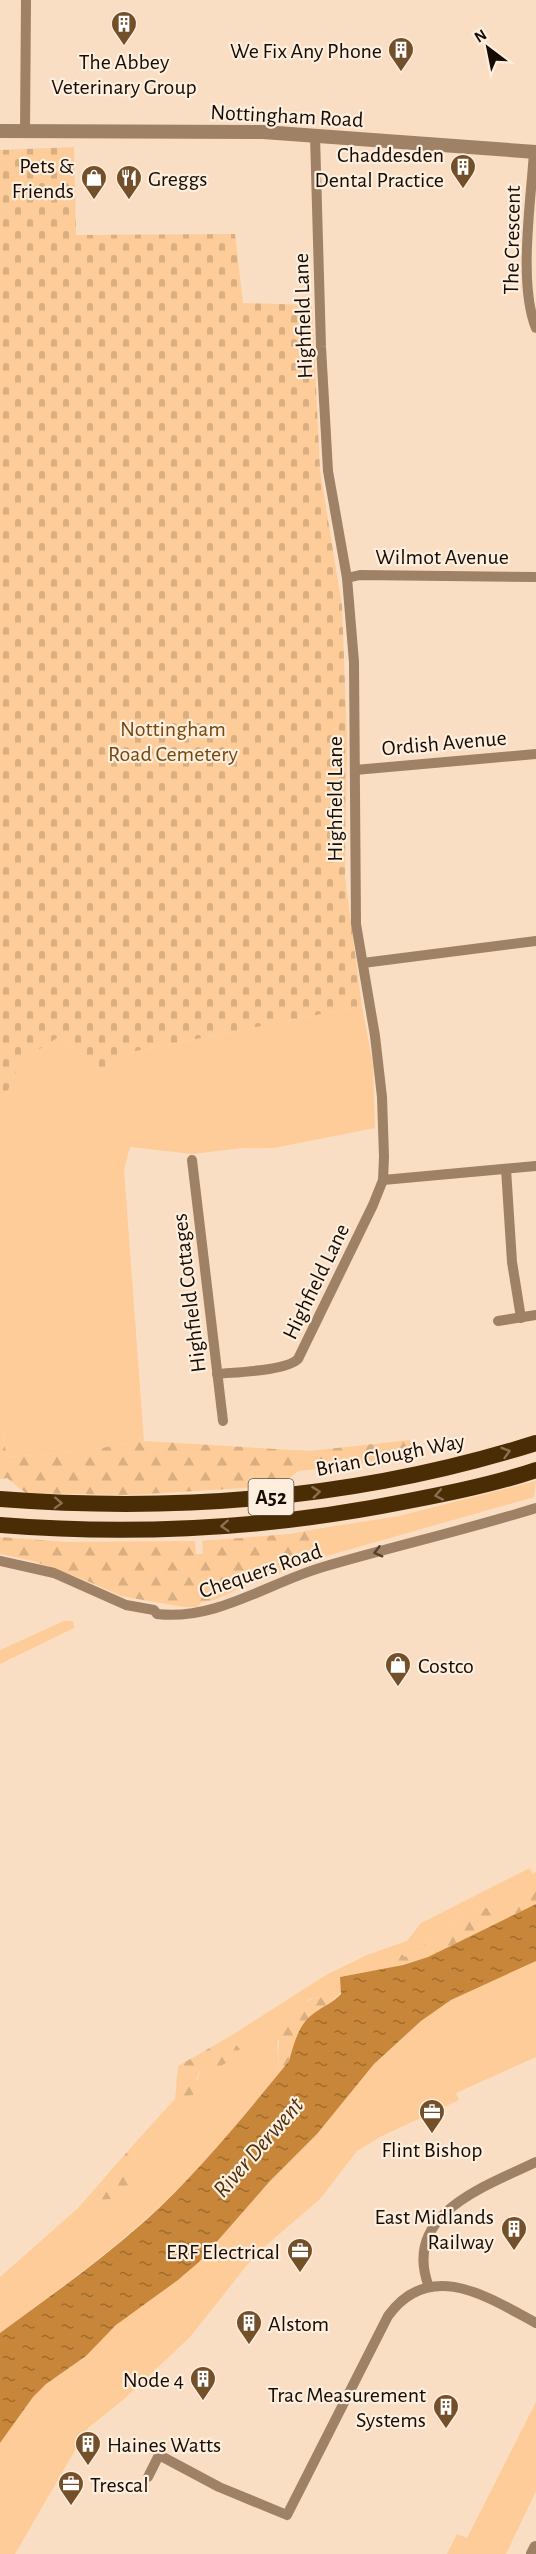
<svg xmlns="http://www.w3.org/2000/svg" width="536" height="2554" viewBox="0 0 536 2554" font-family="'Alegreya Sans',sans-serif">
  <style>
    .green { fill: #fecc98 }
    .forest { fill: url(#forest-firs) }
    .cemetery { fill: url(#cemetery-stones) }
    .water { fill: url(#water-ripples) }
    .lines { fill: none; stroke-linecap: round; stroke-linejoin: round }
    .minor { stroke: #9f8265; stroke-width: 10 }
    .tertiary { stroke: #9f8265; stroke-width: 14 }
    .trunk { stroke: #4a2c05; stroke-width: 16 }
    .oneway { stroke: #897051 }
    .oneway2 { stroke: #534130 }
    .labels { text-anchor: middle; stroke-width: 4.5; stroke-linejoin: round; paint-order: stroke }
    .shield { fill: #feeedd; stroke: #5b5045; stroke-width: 1.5 }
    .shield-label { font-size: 21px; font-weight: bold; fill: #150c04 }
    .poi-label { font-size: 22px; fill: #150c04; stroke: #feeedd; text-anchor: end }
    .street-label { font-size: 22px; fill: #150c04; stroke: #feeedd }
    .park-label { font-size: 22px; fill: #75480f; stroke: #feeedd }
    .water-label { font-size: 24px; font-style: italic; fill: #4b3010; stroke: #feeedd }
  </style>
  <defs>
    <pattern id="forest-firs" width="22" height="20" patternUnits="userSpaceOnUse" patternTransform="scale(1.5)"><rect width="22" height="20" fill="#fecc98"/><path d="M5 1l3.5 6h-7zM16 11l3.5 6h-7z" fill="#d9ae81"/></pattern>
    <pattern id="cemetery-stones" width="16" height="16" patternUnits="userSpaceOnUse" patternTransform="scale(1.5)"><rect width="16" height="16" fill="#fecc98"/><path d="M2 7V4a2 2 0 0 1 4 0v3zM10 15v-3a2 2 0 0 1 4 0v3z" fill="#d9ae81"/></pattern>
    <pattern id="water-ripples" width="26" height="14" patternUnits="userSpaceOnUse" patternTransform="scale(1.5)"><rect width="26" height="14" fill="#c78639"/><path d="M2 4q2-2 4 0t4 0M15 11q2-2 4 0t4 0" fill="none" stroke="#a06c2e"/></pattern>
  </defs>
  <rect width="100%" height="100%" fill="#fadec3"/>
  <g class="green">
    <polygon points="362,1006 373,1065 375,1128 274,1148 243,1148 192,1154 130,1147 124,1170 144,1441 76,1452 7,1457 0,1420 0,1108 21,1061 60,1036 101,1071 136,1051"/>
    <polygon points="536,1481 534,1497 316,1559 321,1536 310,1530 399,1516"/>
    <polygon points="64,1621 73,1621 74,1628 0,1664 0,1650"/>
    <path d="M 530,1868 L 536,1883 L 524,1899 L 460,1914 C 448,1931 436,1933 422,1947 L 417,1946 L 405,1957 L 397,1951 L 392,1955 L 393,1967 L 340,1977 L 342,1991 L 329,2004 L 320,1997 L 308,2000 L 277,2042 L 279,2073 C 248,2109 220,2147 187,2180 C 130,2238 65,2285 0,2333 L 0,2277 L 77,2209 L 93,2191 L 96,2200 L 111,2199 L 135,2168 L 134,2144 L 175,2099 L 193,2095 L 201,2068 L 240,2050 L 229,2037 L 326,1975 L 367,1955 L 407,1941 L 421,1923 Z"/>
    <polygon points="536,1961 536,2057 456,2093 459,2100 380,2137 357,2151 320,2199 255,2255 190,2337 123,2400 88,2428 15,2554 0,2554 0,2443 33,2397 46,2384 86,2356 116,2325 186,2274 270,2181 317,2134 374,2064 421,2021 451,2000"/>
    <polygon points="536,2402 536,2491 506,2554 447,2554 457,2534 467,2538"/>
  </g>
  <g class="forest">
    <polygon points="0,1420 7,1457 76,1452 144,1441 309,1451 410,1440 415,1453 355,1465 299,1471 289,1478 261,1487 130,1495 26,1493 7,1478 0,1479"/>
    <polygon points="310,1530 321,1536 316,1559 259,1580 214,1600 202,1602 197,1607 183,1607 121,1596 85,1580 33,1561 0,1554 0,1537 67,1542 195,1541 196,1554 203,1554 202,1541 290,1534"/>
    <path d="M 536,1872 L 536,1904 L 428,1957 L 393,1967 L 392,1955 L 397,1950 L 405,1957 L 417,1946 L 422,1947 C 436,1933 448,1931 460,1914 L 524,1899 L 522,1887 L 535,1883 L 532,1874 Z"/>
    <path d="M 320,1997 L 329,2004 L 317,2011 L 289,2061 L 279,2073 C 277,2037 278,2007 320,1997 Z"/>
    <polygon points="229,2037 240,2049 229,2061 211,2072 201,2068 196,2080 201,2083 193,2095 175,2099 178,2066"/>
    <polygon points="134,2144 135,2168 126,2189 120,2190 112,2199 95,2200 93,2191"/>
  </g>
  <polygon class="cemetery" points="74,147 76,235 235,234 243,303 312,305 320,470 342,606 347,737 345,877 362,1006 136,1051 101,1071 60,1036 21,1061 0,1108 0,150"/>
  <path class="water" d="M 536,1904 L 536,1961 L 451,2000 L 421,2021 L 374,2064 L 317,2134 L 270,2181 L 199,2262 L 178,2280 L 116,2325 L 86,2356 L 46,2384 L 33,2397 L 0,2443 L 0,2333 C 49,2297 99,2262 145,2221 C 198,2173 244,2116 289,2061 C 294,2044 298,2025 313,2014 C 323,2006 333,2003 341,1994 L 340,1977 L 403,1965 L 428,1957 Z"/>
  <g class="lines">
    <g class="minor">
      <polyline points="25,131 26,0"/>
      <path d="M 534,152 C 531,201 518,284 536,328"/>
      <polyline points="347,578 360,575 536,577"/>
      <polyline points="355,770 536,754"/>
      <polyline points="363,963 536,941"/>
      <polyline points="192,1160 223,1421"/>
      <polyline points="506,1169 512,1262 521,1318"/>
      <polyline points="383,1180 536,1166"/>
      <polyline points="498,1321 536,1315"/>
      <path d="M 217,1374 C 236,1372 286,1371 298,1359 L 373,1205 L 383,1180 L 384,1157 L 382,1097 L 375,1036 L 356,924 L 354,662 L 347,578 L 328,471 L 321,347 L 315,136"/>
      <path d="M 0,1561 L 54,1573 L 126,1605 L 154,1610 L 157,1614 C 216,1621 268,1583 323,1567 C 394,1546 466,1530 536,1508"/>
      <path d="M 429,2287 C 401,2214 484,2187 536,2162"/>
      <path d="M 148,2477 L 159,2455 L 219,2487 L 287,2515 L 388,2316 C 430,2258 488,2297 536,2323"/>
    </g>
    <g class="tertiary">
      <polyline points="0,131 263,132 536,152"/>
      <polyline points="533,2554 536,2548"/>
    </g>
    <g class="trunk">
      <path d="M 0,1499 C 181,1513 362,1498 536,1443"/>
      <path d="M 0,1525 C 136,1536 274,1528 408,1501 C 451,1493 495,1484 536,1470"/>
    </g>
  </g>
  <defs><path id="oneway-chevron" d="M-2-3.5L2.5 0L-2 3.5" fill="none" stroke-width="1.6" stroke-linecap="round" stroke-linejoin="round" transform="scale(1.5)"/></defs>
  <g class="oneway">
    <use href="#oneway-chevron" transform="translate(506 1452) rotate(-16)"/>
    <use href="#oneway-chevron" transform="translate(316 1492) rotate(-7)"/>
    <use href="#oneway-chevron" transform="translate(439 1495) rotate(169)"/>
    <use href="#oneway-chevron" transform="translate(58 1503) rotate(2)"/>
    <use href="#oneway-chevron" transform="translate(225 1526) rotate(176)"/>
  </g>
  <use class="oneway2" href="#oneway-chevron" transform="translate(378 1552) rotate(165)"/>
  <defs>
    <symbol id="building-pin" viewBox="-11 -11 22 30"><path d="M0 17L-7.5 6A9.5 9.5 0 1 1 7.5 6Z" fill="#74502a" stroke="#feeedd"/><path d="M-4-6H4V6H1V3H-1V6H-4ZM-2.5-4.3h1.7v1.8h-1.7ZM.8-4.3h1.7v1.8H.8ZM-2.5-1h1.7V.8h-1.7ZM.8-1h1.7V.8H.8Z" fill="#fff"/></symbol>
    <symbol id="shop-pin" viewBox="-11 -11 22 30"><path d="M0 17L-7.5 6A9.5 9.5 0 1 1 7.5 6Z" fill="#74502a" stroke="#feeedd"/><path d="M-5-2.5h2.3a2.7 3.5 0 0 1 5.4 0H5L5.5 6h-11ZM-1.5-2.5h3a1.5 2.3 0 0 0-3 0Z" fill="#fff"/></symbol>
    <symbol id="restaurant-pin" viewBox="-11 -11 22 30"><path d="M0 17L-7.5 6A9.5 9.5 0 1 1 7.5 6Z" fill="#74502a" stroke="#feeedd"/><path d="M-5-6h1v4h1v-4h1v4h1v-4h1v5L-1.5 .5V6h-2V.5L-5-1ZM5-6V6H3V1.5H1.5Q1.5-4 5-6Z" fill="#fff"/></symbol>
    <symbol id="office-pin" viewBox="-11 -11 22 30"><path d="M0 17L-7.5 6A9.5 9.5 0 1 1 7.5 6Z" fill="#74502a" stroke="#feeedd"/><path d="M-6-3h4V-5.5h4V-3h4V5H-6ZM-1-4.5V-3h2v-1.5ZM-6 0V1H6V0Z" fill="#fff"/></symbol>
  </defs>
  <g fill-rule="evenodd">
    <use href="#building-pin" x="109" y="9" width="30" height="40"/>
    <use href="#building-pin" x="386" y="35" width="30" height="40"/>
    <use href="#building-pin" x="448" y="152" width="30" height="40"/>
    <use href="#shop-pin" x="79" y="163" width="30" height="40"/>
    <use href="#restaurant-pin" x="114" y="163" width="30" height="40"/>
    <use href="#shop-pin" x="383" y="1650" width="30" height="40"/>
    <use href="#office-pin" x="417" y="2097" width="30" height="40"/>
    <use href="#building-pin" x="499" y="2214" width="30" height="40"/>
    <use href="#office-pin" x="285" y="2236" width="30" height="40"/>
    <use href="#building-pin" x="234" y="2308" width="30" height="40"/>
    <use href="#building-pin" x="188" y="2364" width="30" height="40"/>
    <use href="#building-pin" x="431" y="2392" width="30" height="40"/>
    <use href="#building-pin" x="73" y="2429" width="30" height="40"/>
    <use href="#office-pin" x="56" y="2469" width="30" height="40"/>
  </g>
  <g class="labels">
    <rect class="shield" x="248.5" y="1479" width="45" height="36" rx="4.5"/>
    <g class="shield-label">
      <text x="271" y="1504">A52</text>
    </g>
    <g class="poi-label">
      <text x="382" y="58">We Fix Any Phone</text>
      <text x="124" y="69" text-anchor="middle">The Abbey<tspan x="124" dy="25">Veterinary Group</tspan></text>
      <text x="444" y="162">Chaddesden<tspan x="444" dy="25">Dental Practice</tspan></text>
      <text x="74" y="173">Pets &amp;<tspan x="74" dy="25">Friends</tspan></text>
      <text x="148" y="186" text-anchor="start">Greggs</text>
      <text x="418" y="1673" text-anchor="start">Costco</text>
      <text x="432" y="2157" text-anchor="middle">Flint Bishop</text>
      <text x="494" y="2224">East Midlands<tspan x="494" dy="25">Railway</tspan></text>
      <text x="280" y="2259">ERF Electrical</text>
      <text x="268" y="2331" text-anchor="start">Alstom</text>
      <text x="184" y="2387">Node 4</text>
      <text x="426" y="2402">Trac Measurement<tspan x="426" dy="25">Systems</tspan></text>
      <text x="107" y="2452" text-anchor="start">Haines Watts</text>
      <text x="90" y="2492" text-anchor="start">Trescal</text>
    </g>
    <g class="street-label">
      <text transform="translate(287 115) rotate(3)" y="8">Nottingham Road</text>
      <text transform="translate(511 240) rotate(-89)" y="8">The Crescent</text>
      <text transform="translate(302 316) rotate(-92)" y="8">Highfield Lane</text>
      <text x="442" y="564">Wilmot Avenue</text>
      <text transform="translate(444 742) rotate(-5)" y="8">Ordish Avenue</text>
      <text transform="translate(334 799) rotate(-90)" y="8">Highfield Lane</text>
      <text transform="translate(315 1281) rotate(-64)" y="8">Highfield Lane</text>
      <text transform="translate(188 1293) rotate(-97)" y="8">Highfield Cottages</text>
      <text transform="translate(390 1454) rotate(-11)" y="8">Brian Clough Way</text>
      <text transform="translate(260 1570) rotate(-19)" y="8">Chequers Road</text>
    </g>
    <g class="park-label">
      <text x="173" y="736">Nottingham<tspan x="173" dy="25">Road Cemetery</tspan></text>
    </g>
    <g class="water-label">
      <text transform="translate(258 2147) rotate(-49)" y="8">River Derwent</text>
    </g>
  </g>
  <g transform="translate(488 48) rotate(328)" stroke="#feeedd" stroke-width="4.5" paint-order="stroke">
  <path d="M0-4.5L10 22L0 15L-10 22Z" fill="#150c04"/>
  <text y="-9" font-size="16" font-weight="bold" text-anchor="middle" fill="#150c04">N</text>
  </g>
</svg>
